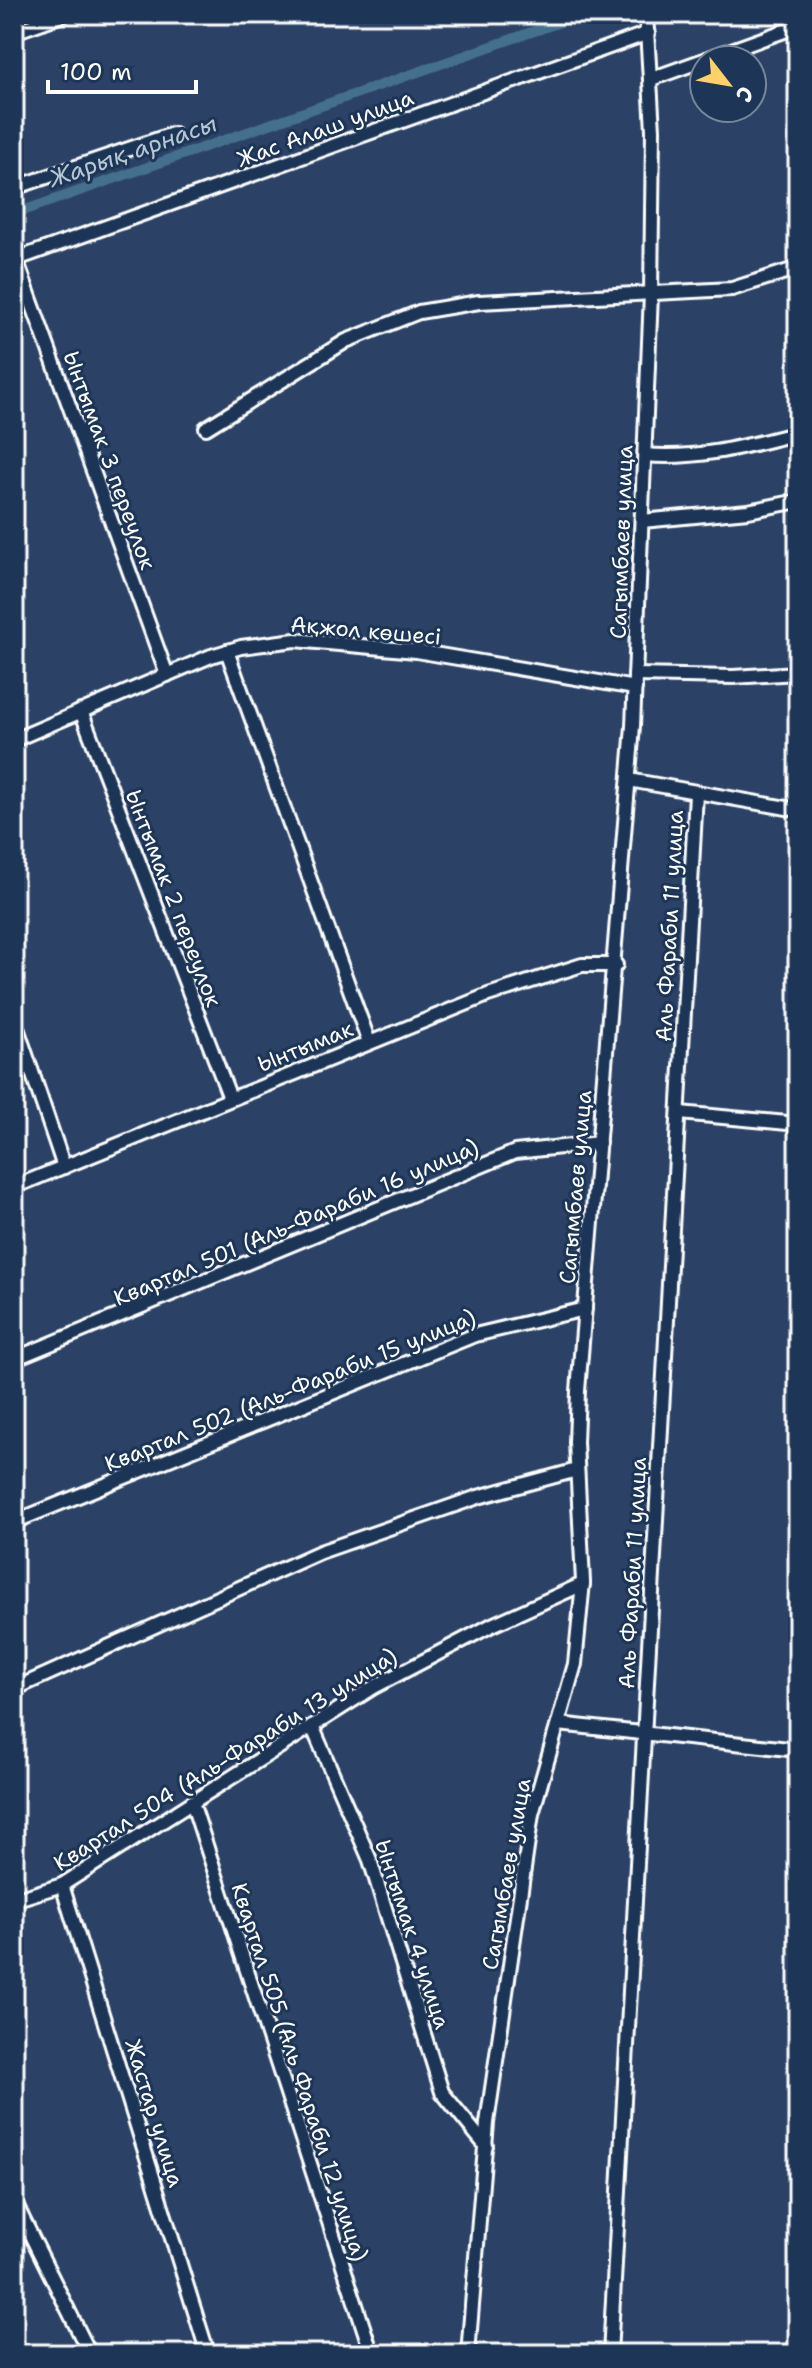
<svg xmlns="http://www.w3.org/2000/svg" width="812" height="2368" viewBox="0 0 812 2368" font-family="'Shantell Sans',sans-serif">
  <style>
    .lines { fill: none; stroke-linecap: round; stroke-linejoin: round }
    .canal { stroke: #456f8d; stroke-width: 10 }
    .minor-casing { stroke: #fff; stroke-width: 18 }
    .minor { stroke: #1d3557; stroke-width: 12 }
    .labels { text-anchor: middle; stroke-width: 6; stroke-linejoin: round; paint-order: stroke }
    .street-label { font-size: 22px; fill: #fff; stroke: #1d3557 }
    .water-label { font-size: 24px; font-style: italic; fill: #b5c5d1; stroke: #1d3557 }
  </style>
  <rect width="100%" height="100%" fill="#2b4266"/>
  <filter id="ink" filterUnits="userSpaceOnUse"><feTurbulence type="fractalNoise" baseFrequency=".0125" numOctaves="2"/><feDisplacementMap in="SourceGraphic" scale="16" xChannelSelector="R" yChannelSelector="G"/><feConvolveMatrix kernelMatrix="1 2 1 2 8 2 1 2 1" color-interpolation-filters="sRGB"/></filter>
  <g filter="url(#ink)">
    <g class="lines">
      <polyline class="canal" points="14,214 583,14"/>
      <defs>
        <g id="minor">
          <polyline points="474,14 502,14"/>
          <polyline points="14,32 65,14"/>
          <polyline points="651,79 798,26"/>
          <polyline points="14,188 173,134"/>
          <polyline points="16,259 167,675"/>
          <polyline points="14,260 648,33"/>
          <polyline points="206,428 346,341 419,312 479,302 732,289 798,268"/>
          <path d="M 645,455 C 698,460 747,446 798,433"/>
          <polyline points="642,521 748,511 798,501"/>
          <polyline points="227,651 369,1042"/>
          <polyline points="635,675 733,677 798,673"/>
          <polyline points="81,711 230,1098"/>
          <polyline points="14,740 211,656 241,647 295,640 416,651 635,688"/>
          <polyline points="629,780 798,810"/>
          <polyline points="14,1019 64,1167"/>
          <polyline points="680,1113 798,1124"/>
          <polyline points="14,1187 488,995 582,965 616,965"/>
          <polyline points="14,1359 515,1152 599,1143"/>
          <polyline points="14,1522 475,1335 585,1309"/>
          <polyline points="14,1689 320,1552 478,1497 577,1470"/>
          <polyline points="558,1724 798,1750"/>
          <polyline points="312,1726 370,1860 442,2092 486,2146"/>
          <polyline points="192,1802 372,2354"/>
          <polyline points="62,1885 208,2354"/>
          <polyline points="14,1900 62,1885 374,1687 492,1625 583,1584"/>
          <polyline points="14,2201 90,2354"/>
          <polyline points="468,2354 487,2123 532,1814 575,1664 583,1582 576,1442 578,1391 633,726 651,294 653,130 646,14"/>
          <polyline points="610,2354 696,794"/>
        </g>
      </defs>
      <use href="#minor" class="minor-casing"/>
      <use href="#minor" class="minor"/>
    </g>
  </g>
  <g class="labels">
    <g class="street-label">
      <text transform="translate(325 128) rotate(-20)" y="8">Жас Алаш улица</text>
      <text transform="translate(110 460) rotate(70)" y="8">Ынтымак 3 переулок</text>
      <text transform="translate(621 542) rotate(-88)" y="8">Сагымбаев улица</text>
      <text transform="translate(366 630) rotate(5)" y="8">Ақжол көшесі</text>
      <text transform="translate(174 898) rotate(69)" y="8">Ынтымак 2 переулок</text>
      <text transform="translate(669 926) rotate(-87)" y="8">Аль Фараби 11 улица</text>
      <text transform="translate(305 1046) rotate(-22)" y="8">Ынтымак</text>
      <text transform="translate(575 1187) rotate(-85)" y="8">Сагымбаев улица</text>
      <text transform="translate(296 1222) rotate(-23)" y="8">Квартал 501 (Аль-Фараби 16 улица)</text>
      <text transform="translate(290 1390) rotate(-22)" y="8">Квартал 502 (Аль-Фараби 15 улица)</text>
      <text transform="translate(632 1573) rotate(-87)" y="8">Аль Фараби 11 улица</text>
      <text transform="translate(225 1759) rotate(-32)" y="8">Квартал 504 (Аль-Фараби 13 улица)</text>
      <text transform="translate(506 1874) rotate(-80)" y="8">Сагымбаев улица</text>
      <text transform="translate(413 1934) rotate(72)" y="8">Ынтымак 4 улица</text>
      <text transform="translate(300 2072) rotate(72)" y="8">Квартал 505 (Аль Фараби 12 улица)</text>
      <text transform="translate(155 2113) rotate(73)" y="8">Жастар улица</text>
    </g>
    <g class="water-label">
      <text transform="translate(133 151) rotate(-19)" y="8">Жарық арнасы</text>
    </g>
  </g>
  <rect width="812" height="2368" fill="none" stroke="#1d3557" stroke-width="48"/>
  <rect x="24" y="24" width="764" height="2320" fill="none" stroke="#fff" stroke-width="3" filter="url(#ink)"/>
  <g transform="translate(728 84) rotate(121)"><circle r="38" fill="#1d3557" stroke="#77869a" stroke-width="2"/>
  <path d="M0-6L14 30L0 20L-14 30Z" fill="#ffd166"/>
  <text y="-12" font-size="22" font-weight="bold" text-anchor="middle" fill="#ffffff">С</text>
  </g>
  <path d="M48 80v12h148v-12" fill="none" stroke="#ffffff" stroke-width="4"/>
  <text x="60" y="80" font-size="24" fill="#ffffff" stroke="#1d3557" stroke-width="6" paint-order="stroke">100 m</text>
</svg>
